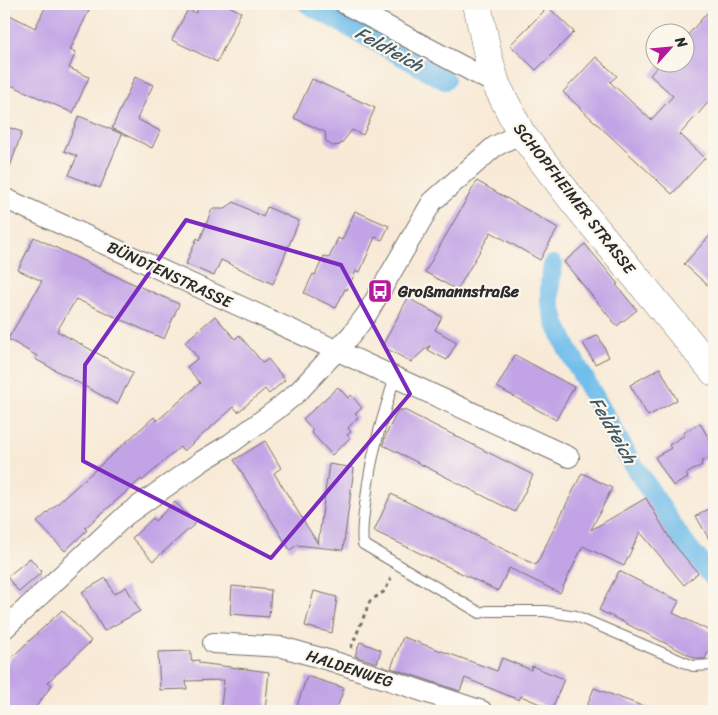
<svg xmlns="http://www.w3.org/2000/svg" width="718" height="715" viewBox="0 0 718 715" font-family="Sriracha,sans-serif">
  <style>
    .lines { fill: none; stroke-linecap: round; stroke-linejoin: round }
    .canal { stroke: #71beeb; stroke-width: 20 }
    .building { fill: #c2a4e6 }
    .lane-casing { stroke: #736e67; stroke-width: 12 }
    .street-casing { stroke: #736e67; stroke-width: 22 }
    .secondary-casing { stroke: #736e67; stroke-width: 29 }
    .path { stroke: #736e67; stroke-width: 3; stroke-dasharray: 4 4; stroke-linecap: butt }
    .lane { stroke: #fff; stroke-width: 10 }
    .street { stroke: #fff; stroke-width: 20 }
    .secondary { stroke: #fff; stroke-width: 28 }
    .marked { fill: none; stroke: #7b2cbf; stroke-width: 4; stroke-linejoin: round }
    .labels { text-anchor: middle; stroke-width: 4.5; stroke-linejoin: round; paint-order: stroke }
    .street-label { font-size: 16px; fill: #2b2b2b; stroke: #fbf7ec }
    .poi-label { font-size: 16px; font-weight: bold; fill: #2b2b2b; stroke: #fbf7ec; text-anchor: start }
    .water-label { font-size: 18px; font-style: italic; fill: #405765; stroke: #fbf7ec }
  </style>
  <rect width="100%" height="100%" fill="#fbf7ec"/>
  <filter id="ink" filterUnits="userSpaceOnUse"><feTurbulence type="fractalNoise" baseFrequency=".02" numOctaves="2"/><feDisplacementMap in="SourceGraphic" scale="10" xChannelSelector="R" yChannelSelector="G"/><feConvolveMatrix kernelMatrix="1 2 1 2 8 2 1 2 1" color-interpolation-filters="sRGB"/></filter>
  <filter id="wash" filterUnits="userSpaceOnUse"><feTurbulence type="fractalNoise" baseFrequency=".0096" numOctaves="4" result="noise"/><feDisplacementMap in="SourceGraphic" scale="20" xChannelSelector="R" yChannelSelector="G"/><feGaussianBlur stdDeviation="1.12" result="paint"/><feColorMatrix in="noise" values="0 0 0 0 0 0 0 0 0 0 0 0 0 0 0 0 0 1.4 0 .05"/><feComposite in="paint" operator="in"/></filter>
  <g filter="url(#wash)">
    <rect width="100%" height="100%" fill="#f8ead7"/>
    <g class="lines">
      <g class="canal">
        <polyline points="308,4 445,80"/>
        <polyline points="553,265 550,284 550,302 556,324 567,348 627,455 682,540 714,578"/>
      </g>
    </g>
    <g id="blocks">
      <g class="building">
        <polygon points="47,4 92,4 70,50 76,52 69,68 89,77 73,113 4,82 4,12 35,28"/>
        <polygon points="200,4 225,4 241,12 217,62 172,40 188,9 196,13"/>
        <polygon points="714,5 714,96 680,134 705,158 672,194 563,92 596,57 617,76 610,82 651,120 673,96 650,75 662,62 686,62 686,37"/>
        <polygon points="548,7 574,32 536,70 510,45"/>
        <polygon points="135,77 153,85 137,119 160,131 152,148 112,128"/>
        <polygon points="312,79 375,108 363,135 352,130 340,145 332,146 326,141 325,132 294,118"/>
        <polygon points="79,116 122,134 100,188 69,175 77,156 64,151"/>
        <polygon points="4,126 22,132 6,178 4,178"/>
        <polygon points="477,181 558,228 540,260 491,232 457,290 425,272"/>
        <polygon points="234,202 263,217 267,207 299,221 273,284 221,260 214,276 186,264 197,238 200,240 212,209 224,209"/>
        <polygon points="355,211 389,226 382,240 375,237 360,272 356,271 347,290 345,289 336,308 304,293 313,274 315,275 324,256 329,258 338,238 342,240"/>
        <polygon points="714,231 714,291 684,264"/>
        <polygon points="34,237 98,268 179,304 164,339 76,299 57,331 133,373 117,404 35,359 37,356 8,339 42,281 18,270"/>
        <polygon points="585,244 618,284 616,285 637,310 617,326 564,262"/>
        <polygon points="408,298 442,317 435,330 457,342 447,360 428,350 430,345 411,362 382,346"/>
        <polygon points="215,316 235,339 239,335 263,363 268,359 285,380 269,394 265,389 238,412 234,407 184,451 180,447 142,481 141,479 85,528 87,530 65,551 37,522 154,417 157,421 200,383 187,367 198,358 185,342"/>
        <polygon points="598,335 609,357 595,364 583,343"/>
        <polygon points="515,355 574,387 556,420 497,387"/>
        <polygon points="660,368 677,400 648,416 630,385"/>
        <polygon points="338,387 348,398 351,395 362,408 355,414 358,417 348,428 351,432 347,435 350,438 332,455 311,432 313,430 303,419"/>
        <polygon points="398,410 404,410 533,475 515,512 383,445 385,437"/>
        <polygon points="700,423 714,448 714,455 701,462 702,465 686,474 688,478 673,486 655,457 671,448 669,445 685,435 683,433"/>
        <polygon points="265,441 281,468 274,473 318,544 329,464 354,468 343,550 297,545 290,550 234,460"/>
        <polygon points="582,473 612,488 591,530 646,498 672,542 698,573 684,585 640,532 624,566 583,546 560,593 509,568 498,591 374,531 391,494 536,565"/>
        <polygon points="175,502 196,523 153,561 132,538 153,518 155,521"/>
        <polygon points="714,506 714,548 696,516"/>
        <polygon points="30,558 42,572 19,592 7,577"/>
        <polygon points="619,571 679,601 673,613 714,633 714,640 705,659 697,659 599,610"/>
        <polygon points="106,578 114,594 126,587 140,611 104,631 82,592"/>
        <polygon points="232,586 271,590 269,617 230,614"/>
        <polygon points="314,591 337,597 332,633 305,626"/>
        <polygon points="62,610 91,641 48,682 52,685 33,711 4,711 4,668 10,659"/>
        <polygon points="403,637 497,671 502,658 531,670 532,666 564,679 552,709 521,696 519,700 465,678 460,691 391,668"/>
        <polygon points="360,642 381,650 377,663 355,656"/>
        <polygon points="191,651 191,661 199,660 199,663 269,672 265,711 221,707 224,680 186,681 187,689 160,690 158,652"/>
        <polygon points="307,676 344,688 336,711 314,711 297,706"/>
        <polygon points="594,688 653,710 653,711 585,711"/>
      </g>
    </g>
  </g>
  <g filter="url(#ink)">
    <use href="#blocks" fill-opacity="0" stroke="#736e67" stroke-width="1"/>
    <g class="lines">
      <defs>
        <path id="lane" d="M 395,377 C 382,419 371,455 366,498 C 364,513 361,528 363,544 L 480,613 L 487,611 L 545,611 L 576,616 L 693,666 L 714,665"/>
        <g id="street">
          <polyline points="345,4 496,84"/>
          <polyline points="4,198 569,457"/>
          <polyline points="4,629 126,515 202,461 230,444 276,410 299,391 352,334 367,314 432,202 494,147 521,133"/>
          <polyline points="213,643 282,647 335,662 482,711"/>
        </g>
        <polyline id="secondary" points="477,4 488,56 496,84 521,133 574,202 714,372"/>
      </defs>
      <use href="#lane" class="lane-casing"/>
      <use href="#street" class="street-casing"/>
      <use href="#secondary" class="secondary-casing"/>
      <polyline class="path" points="351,648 370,601 385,591 391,578"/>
      <use href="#lane" class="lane"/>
      <use href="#street" class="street"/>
      <use href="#secondary" class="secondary"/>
    </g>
  </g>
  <path class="marked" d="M 186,220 L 341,265 L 410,394 L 271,558 L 83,461 L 85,365 Z"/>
  <defs>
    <symbol id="bus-square" viewBox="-11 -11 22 22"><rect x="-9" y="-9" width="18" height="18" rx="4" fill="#b5179e" stroke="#fbf7ec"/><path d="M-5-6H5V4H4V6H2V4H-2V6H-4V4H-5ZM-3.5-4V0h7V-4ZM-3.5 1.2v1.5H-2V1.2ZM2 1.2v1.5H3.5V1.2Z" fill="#fff"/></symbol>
  </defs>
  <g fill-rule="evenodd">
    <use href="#bus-square" x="366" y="277" width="28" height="28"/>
  </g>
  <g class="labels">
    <g class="street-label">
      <text transform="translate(575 198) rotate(52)" y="6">SCHOPFHEIMER STRASSE</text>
      <text transform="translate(170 274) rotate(25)" y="6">BÜNDTENSTRASSE</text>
      <text transform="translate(350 668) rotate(18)" y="6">HALDENWEG</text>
    </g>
    <g class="poi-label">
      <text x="398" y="297">Großmannstraße</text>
    </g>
    <g class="water-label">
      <text transform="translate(389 49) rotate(29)" y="6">Feldteich</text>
      <text transform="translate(613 430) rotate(60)" y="6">Feldteich</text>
    </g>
  </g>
  <rect width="718" height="715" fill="none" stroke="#fbf7ec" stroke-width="20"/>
  <g transform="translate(670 48) rotate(63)"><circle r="24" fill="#fbf7ec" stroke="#a8a59f"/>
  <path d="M0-4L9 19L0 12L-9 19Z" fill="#b5179e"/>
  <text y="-8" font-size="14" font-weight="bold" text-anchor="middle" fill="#2b2b2b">N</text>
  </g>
</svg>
